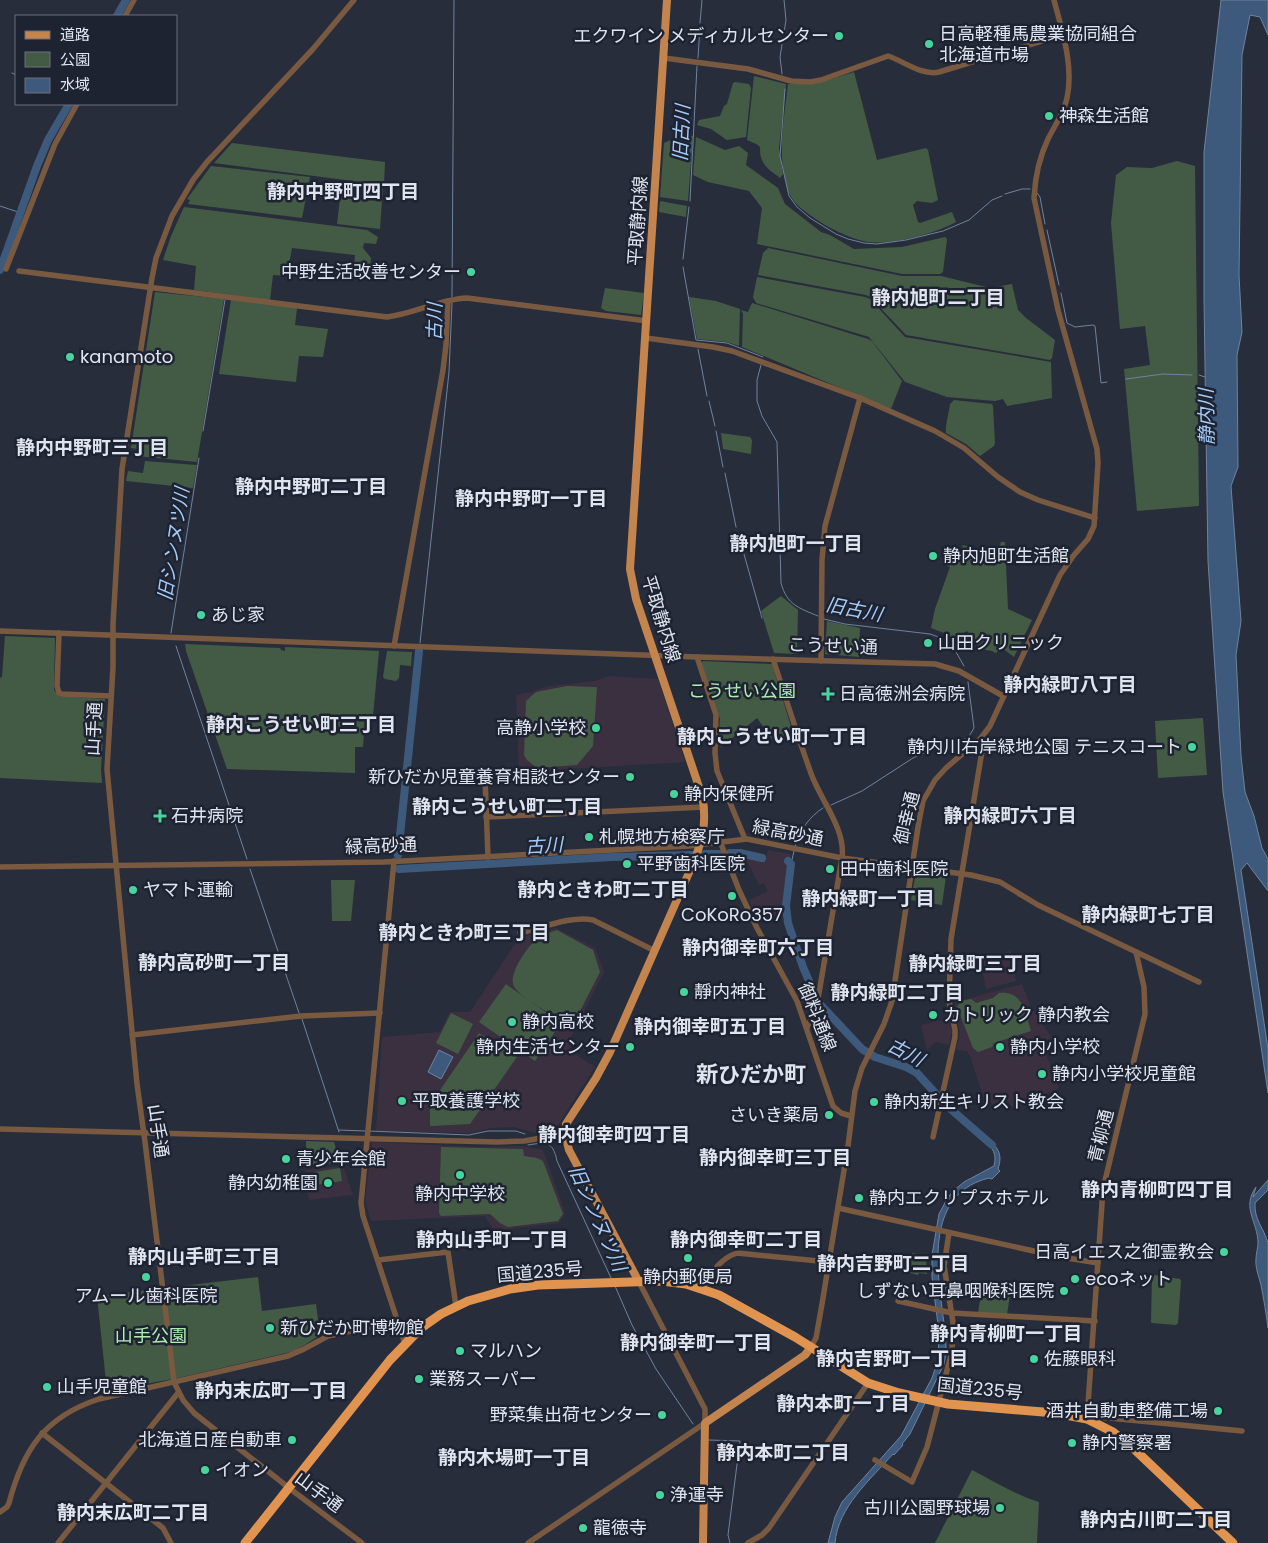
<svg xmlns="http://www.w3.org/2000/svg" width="1268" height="1543" viewBox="0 0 1268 1543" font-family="Poppins,'Noto Sans JP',sans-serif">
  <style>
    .education { fill: #3b3040 }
    .green { fill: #435b45 }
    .water { fill: #3d5a7c; stroke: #6e839e }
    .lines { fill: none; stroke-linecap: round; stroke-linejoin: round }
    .stream { stroke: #6e839e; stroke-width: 1 }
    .river { stroke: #3d5a7c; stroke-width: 8 }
    .minor { stroke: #795a40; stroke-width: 5.5 }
    .major { stroke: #c4844d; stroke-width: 8 }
    .highway { stroke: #e19450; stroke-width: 9 }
    .poi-dot { fill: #47d49d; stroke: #1e2332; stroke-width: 2 }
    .labels { text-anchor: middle; stroke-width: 5; stroke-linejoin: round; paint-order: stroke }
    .poi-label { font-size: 18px; fill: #e0e4ee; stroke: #1e2332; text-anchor: start }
    .street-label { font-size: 18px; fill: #e0e4ee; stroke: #1e2332 }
    .park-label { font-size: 18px; fill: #b0ebb4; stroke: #1e2332 }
    .water-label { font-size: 19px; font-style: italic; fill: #a5ccf9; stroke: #1e2332 }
    .neighbourhood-label { font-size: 19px; font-weight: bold; fill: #e0e4ee; stroke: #1e2332 }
    .district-label { font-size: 22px; font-weight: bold; fill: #e0e4ee; stroke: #1e2332 }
  </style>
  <rect width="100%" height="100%" fill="#282d3c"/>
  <g class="education">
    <polygon points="608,676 658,679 685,762 519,772 516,695 531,692 549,686 595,681"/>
    <polygon points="768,850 791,854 785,917 773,918 769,909 755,915 749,900 768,891 764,883 759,885 744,855 766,859"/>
    <polygon points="556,928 595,948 604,972 568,1043 575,1054 595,1067 555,1130 539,1134 514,1127 491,1128 471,1133 376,1131 382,1037 440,1032 450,1012 470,1012 519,938"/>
    <polygon points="1011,951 1016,981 986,989 980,958"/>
    <polygon points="1022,984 1030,1005 1044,1027 1052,1037 1042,1044 1059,1088 1014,1110 1006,1098 993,1104 984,1099 970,1056 967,1051 956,1050 960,1034 955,1004 956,1002"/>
    <polygon points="948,1019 952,1030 949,1045 936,1042 927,1050 921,1025"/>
    <polygon points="372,1142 475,1147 523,1146 543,1150 565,1213 559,1223 494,1231 485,1216 371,1221 365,1201"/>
    <polygon points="343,1166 353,1195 309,1200 305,1170"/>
  </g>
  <g class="green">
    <path d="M 854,72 L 877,160 L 926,148 L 928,150 L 938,200 L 932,203 L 917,201 L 913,205 L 918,222 L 920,223 L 952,212 L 956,222 C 935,234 891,245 868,242 C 851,239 826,227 813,217 C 803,210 794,204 789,193 C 776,158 784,120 788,84 L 814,84 Z"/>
    <path d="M 754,76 L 786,84 L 779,148 L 783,174 L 780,178 C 774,173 765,168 762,160 C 756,145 768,149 747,140 Z"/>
    <polygon points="735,82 749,84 751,88 746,137 727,140 711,129 697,125 699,120 720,116 724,106 727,104 733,83"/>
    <polygon points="693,136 688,201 660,197 664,143 677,137"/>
    <polygon points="696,137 725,150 739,146 748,153 746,165 778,188 785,204 821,232 830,235 854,249 902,247 945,237 947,239 943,272 940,274 902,274 757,244 762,208 749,191 708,182 693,175"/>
    <polygon points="232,143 385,162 384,185 214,163"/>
    <polygon points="1177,161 1195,166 1199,506 1137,511 1124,369 1150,365 1145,326 1120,329 1111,223 1116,175 1127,167 1152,168"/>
    <polygon points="211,166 310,177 302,218 188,204 190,200 187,199"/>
    <polygon points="342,181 383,186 380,229 337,224"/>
    <polygon points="660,201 687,206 686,217 659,212"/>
    <polygon points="184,207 367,230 378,237 376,244 364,243 363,248 371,258 370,271 354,270 355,255 292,248 287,276 273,275 270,300 194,290 196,266 163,260 171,236"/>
    <polygon points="768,248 902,276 941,276 990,288 1012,284 1018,310 1026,318 1055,340 1052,358 1050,360 906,335 870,297 866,295 758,275 763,253"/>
    <polygon points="757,277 865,297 870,299 905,337 1051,362 1052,398 1007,406 1003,399 995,401 947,397 905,382 869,337 756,303 753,297"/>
    <polygon points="605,288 644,293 641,315 606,311 601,308"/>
    <polygon points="155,292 224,299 197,462 137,456 138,449 131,448"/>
    <polygon points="689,297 716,301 740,309 739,346 727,342 697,339"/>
    <polygon points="231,300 297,308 295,325 328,329 323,357 299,356 296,382 219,374"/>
    <polygon points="752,303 868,339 872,341 902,381 891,409 742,347 743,314 741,310 748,312"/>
    <path d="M 954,400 L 992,404 L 993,406 L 995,443 L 994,446 L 980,456 L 966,444 L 946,433 C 945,425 949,413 950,404 Z"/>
    <polygon points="721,433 750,437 752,440 751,454 723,449"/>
    <polygon points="145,461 197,465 193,488 126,481 128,471 143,473"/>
    <polygon points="1001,542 1005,542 1008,609 1032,620 1014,657 1002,648 996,653 992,651 980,649 967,631 953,639 944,633 931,628 935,609 950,567 942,563 946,551 958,555 963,545 996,555"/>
    <polygon points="781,596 798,610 797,654 774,653 761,611"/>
    <polygon points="827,621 860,628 859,657 825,654"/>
    <polygon points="5,636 55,638 54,690 59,696 105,699 101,770 102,783 0,778 0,678 2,677"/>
    <polygon points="185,644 280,648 281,650 285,651 285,647 379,651 373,716 365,719 363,747 355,747 355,773 227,769 186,651"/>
    <polygon points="387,651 412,652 411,666 400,665 399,678 396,681 385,679 383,677"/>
    <polygon points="703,661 772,664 793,733 775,743 757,718 721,747 718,743 720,719 701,663"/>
    <polygon points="567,686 597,687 593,746 577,765 537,768 527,760 524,755 526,701 536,692"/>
    <polygon points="1203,718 1207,775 1158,778 1155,721"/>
    <polygon points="916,872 946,876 942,905 911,900"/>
    <polygon points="331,880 355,880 351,921 332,921"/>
    <path d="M 557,930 L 593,950 L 600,972 L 579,1013 L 570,1021 C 558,1020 515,995 513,984 C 510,971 529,944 539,937 C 544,934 551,932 557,930 Z"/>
    <polygon points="506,984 561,1023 535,1061 479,1022"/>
    <path d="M 999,993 C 1023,990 1025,1013 1031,1031 L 994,1043 L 992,1047 L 978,1052 L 973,1048 L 957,1007 L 961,1001 L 971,999 L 976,1003 L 993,998 Z"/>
    <polygon points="451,1013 473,1024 458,1054 436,1043"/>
    <polygon points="479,1033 517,1057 470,1124 430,1126 430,1105"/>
    <polygon points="306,1141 334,1142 340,1163 306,1165"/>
    <polygon points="441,1147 523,1149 524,1156 537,1158 543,1161 563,1214 558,1221 508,1227 500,1223 490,1214 441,1216 439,1213"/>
    <polygon points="340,1168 342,1181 316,1185 315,1172"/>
    <polygon points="912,1253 926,1256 927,1274 919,1273 918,1275 907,1272"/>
    <polygon points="1154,1275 1180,1279 1181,1281 1178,1323 1176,1325 1152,1323 1151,1322 1152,1277"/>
    <polygon points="258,1277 262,1311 316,1304 320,1335 295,1351 178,1378 107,1391 97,1296"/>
    <polygon points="991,1283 1011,1287 1007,1315 978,1313 981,1294 988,1293"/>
    <path d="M 972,1470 C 994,1481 1015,1495 1039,1502 L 1037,1543 L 935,1543 Z"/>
  </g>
  <g class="water">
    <polygon points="1221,0 1268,0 1268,35 1260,17 1250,15 1242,55 1239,275 1242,332 1237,355 1238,467 1231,486 1241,621 1236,655 1241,756 1245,792 1254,816 1262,848 1268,859 1268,891 1247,863 1241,870 1268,1049 1268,1093 1223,792 1208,561 1204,300 1204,152"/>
    <polygon points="439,1050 453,1057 441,1079 428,1072"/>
    <path d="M 986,1137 C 998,1147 1003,1154 998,1169 L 1000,1171 L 992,1179 L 989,1178 C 932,1192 935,1253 941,1300 C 943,1320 949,1345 944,1364 L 910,1434 L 902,1444 L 903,1445 L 894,1455 L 893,1454 C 870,1480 838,1507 835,1543 L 828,1543 L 835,1517 L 842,1502 L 901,1436 L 932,1378 L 938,1360 L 939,1333 L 932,1277 L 932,1255 L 939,1214 L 947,1199 L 953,1191 L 964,1182 L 994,1166 C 997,1153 993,1149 984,1140 Z"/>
    <path d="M 1268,1180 L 1268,1190 L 1255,1203 C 1254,1220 1264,1228 1268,1243 L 1268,1328 C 1266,1313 1264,1300 1261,1285 C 1259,1277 1255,1267 1256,1259 C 1256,1253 1258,1248 1258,1243 C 1258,1222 1241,1208 1256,1187 L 1253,1197 Z"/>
  </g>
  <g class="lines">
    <g class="stream">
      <polyline points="700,23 702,0"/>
      <polyline points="698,58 700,27"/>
      <polyline points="12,73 16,75"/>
      <polyline points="782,74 780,57 786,20 784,0"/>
      <polyline points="785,89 780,156 789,196 797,207 810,218 836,234 848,239 864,243 877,244 906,240 943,231 969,220 992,200 1002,196"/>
      <polyline points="1037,193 1040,197 1045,224"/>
      <polyline points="1005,194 1022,189 1030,189"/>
      <polyline points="690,201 697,66"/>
      <polyline points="0,206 21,213"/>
      <polyline points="1047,230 1059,285"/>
      <polyline points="683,259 689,207"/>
      <polyline points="683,267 696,340 727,343 763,357"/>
      <polyline points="1061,293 1067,323 1075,327 1093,325 1095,326 1101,383 1107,382"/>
      <polyline points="452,297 454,0"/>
      <polyline points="698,349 707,396"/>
      <path d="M 761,365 L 757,380 L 757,401 L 762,416 L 777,442 L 781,583 C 787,605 799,608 818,616"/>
      <polyline points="1199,375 1205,377"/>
      <polyline points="1126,379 1163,374 1192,375"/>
      <polyline points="709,401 715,426"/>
      <polyline points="203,431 225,300"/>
      <polyline points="716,431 723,467"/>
      <polyline points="725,473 736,527"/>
      <polyline points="738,533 762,618"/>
      <polyline points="824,619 845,624 930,634 944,639 952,645 964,666"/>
      <polyline points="171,633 199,458"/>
      <polyline points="420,643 449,372 452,303"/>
      <polyline points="176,646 247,859"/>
      <polyline points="831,805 862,791 913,758 926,752 968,738 974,728 968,682"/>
      <path d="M 795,847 C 798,832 810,816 823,808"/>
      <polyline points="791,864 794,851"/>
      <polyline points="250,869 299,1013"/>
      <polyline points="302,1019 339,1132"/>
      <polyline points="339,1130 365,1131"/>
      <polyline points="369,1131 469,1135 488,1131 516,1131 525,1134"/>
      <path d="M 528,1145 C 546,1142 553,1141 557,1161 L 611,1278"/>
      <polyline points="615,1286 632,1325 656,1369 693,1424"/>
      <polyline points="709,1440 740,1441 728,1535 730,1543"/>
    </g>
    <g class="river">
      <polyline points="117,16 126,0"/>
      <polyline points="0,270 37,166 48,140 69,104"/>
      <polyline points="730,853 740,853 762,858"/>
      <polyline points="705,854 719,854"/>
      <polyline points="398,855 419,651"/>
      <polyline points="788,861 791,864 786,906 788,923 803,967 818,1002 862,1049 875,1057 906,1067 917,1073 946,1105 992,1145"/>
      <polyline points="399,869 612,857 691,855"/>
    </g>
    <g class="minor">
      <polyline points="354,0 313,49 207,162 193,180 172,216 156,258 152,278 122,469 113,624 113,667 107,769 137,1084 145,1142 174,1382 183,1400 194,1413 289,1488 362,1543"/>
      <polyline points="125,16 134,0"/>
      <path d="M 664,58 L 748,69 L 791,81 L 810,82 L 821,80 L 888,56 C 904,61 921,76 939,72 L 1062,35"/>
      <polyline points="6,269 55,144 77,104"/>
      <path d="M 19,271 L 387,317 C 414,314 440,299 467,298 L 647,321"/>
      <polyline points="646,338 713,347 732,351 860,398 935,431 964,448 998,477 1020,492 1038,500 1095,518"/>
      <polyline points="0,631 697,657 935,664 959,671 1003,696"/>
      <polyline points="59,633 57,686 59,693 62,694 111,696"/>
      <polyline points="394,646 443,370 446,345 448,301"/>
      <polyline points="697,657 716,715 715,753 717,771 745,839"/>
      <path d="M 773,659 C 786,698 798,738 812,776 C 822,802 846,830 842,858 L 819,993 L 815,1012 L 807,1027"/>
      <polyline points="821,661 822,560 825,526 860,398"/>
      <polyline points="485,777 488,857"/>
      <polyline points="486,817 705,807"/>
      <polyline points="716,831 739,890 757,928 797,1001 833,1106 841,1113 851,1116"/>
      <polyline points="394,861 361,1203 363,1216 405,1344"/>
      <polyline points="0,867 384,862 689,846 747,839 842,858 971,875 1000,882 1038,905 1199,982"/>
      <path d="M 520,933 C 542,928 572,915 593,920 L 655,951"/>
      <polyline points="1136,952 1144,987 1145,1014 1103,1189 1087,1419 1099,1417 1242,1431"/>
      <polyline points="132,1035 301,1016 380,1013"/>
      <polyline points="0,1129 498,1142 524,1141 565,1134"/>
      <polyline points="933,1137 955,1037 955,1030 949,1001 951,939 983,745 981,738"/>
      <polyline points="838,1208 1061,1257 1098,1263"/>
      <polyline points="378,1260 448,1252 456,1306"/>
      <path d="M 702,1289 C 712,1273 719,1259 737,1253 L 829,1262"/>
      <polyline points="898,1301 952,1313 1095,1321"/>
      <path d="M 811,1347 L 816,1338 L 822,1304 L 848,1146 L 855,1091 L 862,1068 L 884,1024 L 892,1001 L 918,827 L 923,801 L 935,780 L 946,768 L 981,738 L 990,726 L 1060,575 L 1074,555 L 1088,539 L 1094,526 L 1098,463 L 1097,449 L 1058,310 L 1034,198 C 1035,178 1039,158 1048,139 C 1055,125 1064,113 1067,98 C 1074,66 1062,31 1054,0"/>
      <polyline points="42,1433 163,1528 171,1543"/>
      <polyline points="875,1460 912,1482 927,1447 952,1351 953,1322 944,1266 949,1233"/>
      <path d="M 0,1512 L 7,1507 L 9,1503 C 23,1450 44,1417 99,1399 L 288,1356 L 302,1350 L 328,1336 L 398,1321"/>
      <polyline points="58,1543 178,1393"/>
      <polyline points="528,1543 705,1423 705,1409 639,1282"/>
      <polyline points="748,1543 762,1535 769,1528 868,1383"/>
    </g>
    <g class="major">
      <path d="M 639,1282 L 569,1150 L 565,1134 L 566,1124 L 596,1078 L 610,1052 L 695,859 C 703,837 707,819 702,796 L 636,599 L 630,569 L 667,0"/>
      <polyline points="703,1543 705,1423 805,1355 811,1347"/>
    </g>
    <polyline class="highway" points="245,1543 390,1360 421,1328 441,1314 468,1301 510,1289 538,1285 662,1281 686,1284 719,1295 795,1337 868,1383 899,1393 948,1404 1055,1413 1087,1419 1113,1432 1132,1447 1233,1543"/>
  </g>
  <g class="poi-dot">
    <circle cx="839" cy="36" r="5"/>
    <circle cx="929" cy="44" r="5"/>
    <circle cx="1049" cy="116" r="5"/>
    <circle cx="471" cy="272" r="5"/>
    <circle cx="70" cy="357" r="5"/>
    <circle cx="933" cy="556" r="5"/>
    <circle cx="201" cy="615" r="5"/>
    <circle cx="928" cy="643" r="5"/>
    <path d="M825.5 686.5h5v5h5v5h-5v5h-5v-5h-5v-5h5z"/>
    <circle cx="596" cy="728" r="5"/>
    <circle cx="1192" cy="747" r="5"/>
    <circle cx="630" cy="777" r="5"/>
    <circle cx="674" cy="794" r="5"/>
    <path d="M157.5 808.5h5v5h5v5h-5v5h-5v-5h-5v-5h5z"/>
    <circle cx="589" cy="837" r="5"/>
    <circle cx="627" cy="864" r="5"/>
    <circle cx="830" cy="869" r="5"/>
    <circle cx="133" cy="890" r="5"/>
    <circle cx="732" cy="896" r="5"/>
    <circle cx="684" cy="992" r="5"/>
    <circle cx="933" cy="1015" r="5"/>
    <circle cx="512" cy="1022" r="5"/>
    <circle cx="630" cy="1047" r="5"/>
    <circle cx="1000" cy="1047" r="5"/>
    <circle cx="1042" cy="1074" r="5"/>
    <circle cx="402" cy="1101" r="5"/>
    <circle cx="874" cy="1102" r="5"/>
    <circle cx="829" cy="1115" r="5"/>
    <circle cx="286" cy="1159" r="5"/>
    <circle cx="460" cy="1175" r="5"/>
    <circle cx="328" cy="1183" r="5"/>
    <circle cx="859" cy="1198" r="5"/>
    <circle cx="1224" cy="1252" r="5"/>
    <circle cx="688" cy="1258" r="5"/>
    <circle cx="146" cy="1277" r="5"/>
    <circle cx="1075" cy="1279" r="5"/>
    <circle cx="1064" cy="1291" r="5"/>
    <circle cx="270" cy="1328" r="5"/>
    <circle cx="460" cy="1351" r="5"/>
    <circle cx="1034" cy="1359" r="5"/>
    <circle cx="419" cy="1379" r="5"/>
    <circle cx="47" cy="1387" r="5"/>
    <circle cx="1218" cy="1411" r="5"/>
    <circle cx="662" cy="1415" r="5"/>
    <circle cx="292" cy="1440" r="5"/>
    <circle cx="1072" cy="1443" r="5"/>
    <circle cx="205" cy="1470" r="5"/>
    <circle cx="660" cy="1495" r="5"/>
    <circle cx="1000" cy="1508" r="5"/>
    <circle cx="583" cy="1528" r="5"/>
  </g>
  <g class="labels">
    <g class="poi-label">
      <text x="939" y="40">日高軽種馬農業協同組合<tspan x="939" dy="21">北海道市場</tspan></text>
      <text x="829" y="42" text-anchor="end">エクワイン メディカルセンター</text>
      <text x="1059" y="122">神森生活館</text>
      <text x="461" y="278" text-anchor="end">中野生活改善センター</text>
      <text x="80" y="363">kanamoto</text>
      <text x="943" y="562">静内旭町生活館</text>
      <text x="211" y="621">あじ家</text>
      <text x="938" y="649">山田クリニック</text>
      <text x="839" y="700">日高徳洲会病院</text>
      <text x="586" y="734" text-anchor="end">高静小学校</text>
      <text x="1182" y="753" text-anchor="end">静内川右岸緑地公園 テニスコート</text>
      <text x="620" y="783" text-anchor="end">新ひだか児童養育相談センター</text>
      <text x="684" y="800">静内保健所</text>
      <text x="171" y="822">石井病院</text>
      <text x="599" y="843">札幌地方検察庁</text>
      <text x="637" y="870">平野歯科医院</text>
      <text x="840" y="875">田中歯科医院</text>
      <text x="143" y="896">ヤマト運輸</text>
      <text x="732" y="921" text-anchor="middle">CoKoRo357</text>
      <text x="694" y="998">靜内神社</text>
      <text x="943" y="1021">カトリック 静内教会</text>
      <text x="522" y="1028">静内高校</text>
      <text x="620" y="1053" text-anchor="end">静内生活センター</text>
      <text x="1010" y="1053">静内小学校</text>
      <text x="1052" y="1080">静内小学校児童館</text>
      <text x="412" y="1107">平取養護学校</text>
      <text x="884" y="1108">静内新生キリスト教会</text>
      <text x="819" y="1121" text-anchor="end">さいき薬局</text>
      <text x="296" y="1165">青少年会館</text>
      <text x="318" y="1189" text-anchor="end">静内幼稚園</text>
      <text x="460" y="1200" text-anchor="middle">静内中学校</text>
      <text x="869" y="1204">静内エクリプスホテル</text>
      <text x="1214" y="1258" text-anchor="end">日高イエス之御霊教会</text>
      <text x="688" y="1283" text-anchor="middle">静内郵便局</text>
      <text x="1085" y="1285">ecoネット</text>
      <text x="1054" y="1297" text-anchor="end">しずない耳鼻咽喉科医院</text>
      <text x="146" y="1302" text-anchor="middle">アムール歯科医院</text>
      <text x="280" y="1334">新ひだか町博物館</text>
      <text x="470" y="1357">マルハン</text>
      <text x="1044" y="1365">佐藤眼科</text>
      <text x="429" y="1385">業務スーパー</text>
      <text x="57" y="1393">山手児童館</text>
      <text x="1208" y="1417" text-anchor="end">酒井自動車整備工場</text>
      <text x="652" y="1421" text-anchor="end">野菜集出荷センター</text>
      <text x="282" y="1446" text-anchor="end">北海道日産自動車</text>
      <text x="1082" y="1449">静内警察署</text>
      <text x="215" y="1476">イオン</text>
      <text x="670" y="1501">浄運寺</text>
      <text x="990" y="1514" text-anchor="end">古川公園野球場</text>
      <text x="593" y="1534">龍徳寺</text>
    </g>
    <g class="street-label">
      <text transform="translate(638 221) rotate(-86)" y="6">平取静内線</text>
      <text transform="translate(661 619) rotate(73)" y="6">平取静内線</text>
      <text transform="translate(833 646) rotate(2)" y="6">こうせい通</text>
      <text transform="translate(94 729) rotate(-87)" y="6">山手通</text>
      <text transform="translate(907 818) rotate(-76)" y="6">御幸通</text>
      <text transform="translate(788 833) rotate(11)" y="6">緑高砂通</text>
      <text transform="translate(381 846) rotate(-2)" y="6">緑高砂通</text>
      <text transform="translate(817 1017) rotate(68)" y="6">御料通線</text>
      <text transform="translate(158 1131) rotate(82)" y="6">山手通</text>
      <text transform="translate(1101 1136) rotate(-76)" y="6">青柳通</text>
      <text transform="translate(540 1272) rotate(-5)" y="6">国道235号</text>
      <text transform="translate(980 1389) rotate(6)" y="6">国道235号</text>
      <text transform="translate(319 1492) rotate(37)" y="6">山手通</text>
    </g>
    <g class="park-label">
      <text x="742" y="697">こうせい公園</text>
      <text x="151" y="1342">山手公園</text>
    </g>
    <g class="water-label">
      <text transform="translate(681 133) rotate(-87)" y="7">旧古川</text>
      <text transform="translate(434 322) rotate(-89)" y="7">古川</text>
      <text transform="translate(1206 417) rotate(-91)" y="7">静内川</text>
      <text transform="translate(173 544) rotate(-81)" y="7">旧シンヌツ川</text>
      <text transform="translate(854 609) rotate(11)" y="7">旧古川</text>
      <text transform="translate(544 845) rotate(-3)" y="7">古川</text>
      <text transform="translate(906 1052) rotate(27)" y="7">古川</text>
      <text transform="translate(598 1218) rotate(66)" y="7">旧シンヌツ川</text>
    </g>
    <g class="neighbourhood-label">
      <text x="343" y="198">静内中野町四丁目</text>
      <text x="938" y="304">静内旭町二丁目</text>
      <text x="92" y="454">静内中野町三丁目</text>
      <text x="311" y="493">静内中野町二丁目</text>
      <text x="531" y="505">静内中野町一丁目</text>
      <text x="796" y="550">静内旭町一丁目</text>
      <text x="1070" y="691">静内緑町八丁目</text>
      <text x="301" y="731">静内こうせい町三丁目</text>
      <text x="772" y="743">静内こうせい町一丁目</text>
      <text x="507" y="813">静内こうせい町二丁目</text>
      <text x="1010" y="822">静内緑町六丁目</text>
      <text x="603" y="896">静内ときわ町二丁目</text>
      <text x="868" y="905">静内緑町一丁目</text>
      <text x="1148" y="921">静内緑町七丁目</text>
      <text x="464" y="939">静内ときわ町三丁目</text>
      <text x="758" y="954">静内御幸町六丁目</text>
      <text x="214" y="969">静内高砂町一丁目</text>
      <text x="975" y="970">静内緑町三丁目</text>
      <text x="897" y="999">静内緑町二丁目</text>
      <text x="710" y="1033">静内御幸町五丁目</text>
      <text x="614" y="1141">静内御幸町四丁目</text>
      <text x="775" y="1164">静内御幸町三丁目</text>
      <text x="1157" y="1196">静内青柳町四丁目</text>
      <text x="492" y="1246">静内山手町一丁目</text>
      <text x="746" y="1246">静内御幸町二丁目</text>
      <text x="204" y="1263">静内山手町三丁目</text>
      <text x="893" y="1270">静内吉野町二丁目</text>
      <text x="1006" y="1340">静内青柳町一丁目</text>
      <text x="696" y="1349">静内御幸町一丁目</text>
      <text x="892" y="1365">静内吉野町一丁目</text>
      <text x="271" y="1397">静内末広町一丁目</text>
      <text x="843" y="1410">静内本町一丁目</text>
      <text x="783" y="1459">静内本町二丁目</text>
      <text x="514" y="1464">静内木場町一丁目</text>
      <text x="133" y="1519">静内末広町二丁目</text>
      <text x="1156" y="1526">静内古川町二丁目</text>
    </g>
    <g class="district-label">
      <text x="751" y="1082">新ひだか町</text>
    </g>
  </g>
  <rect x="15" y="15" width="162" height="90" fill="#1e2332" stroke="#6c707d"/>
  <rect x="25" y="31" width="25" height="8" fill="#c4844d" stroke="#6c707d"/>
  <text x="60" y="40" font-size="15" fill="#e0e4ee">道路</text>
  <rect x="25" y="52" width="25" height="15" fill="#435b45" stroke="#6c707d"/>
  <text x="60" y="65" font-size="15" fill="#e0e4ee">公園</text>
  <rect x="25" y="78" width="25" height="15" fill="#3d5a7c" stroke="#6c707d"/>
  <text x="60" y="90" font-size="15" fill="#e0e4ee">水域</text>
</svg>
